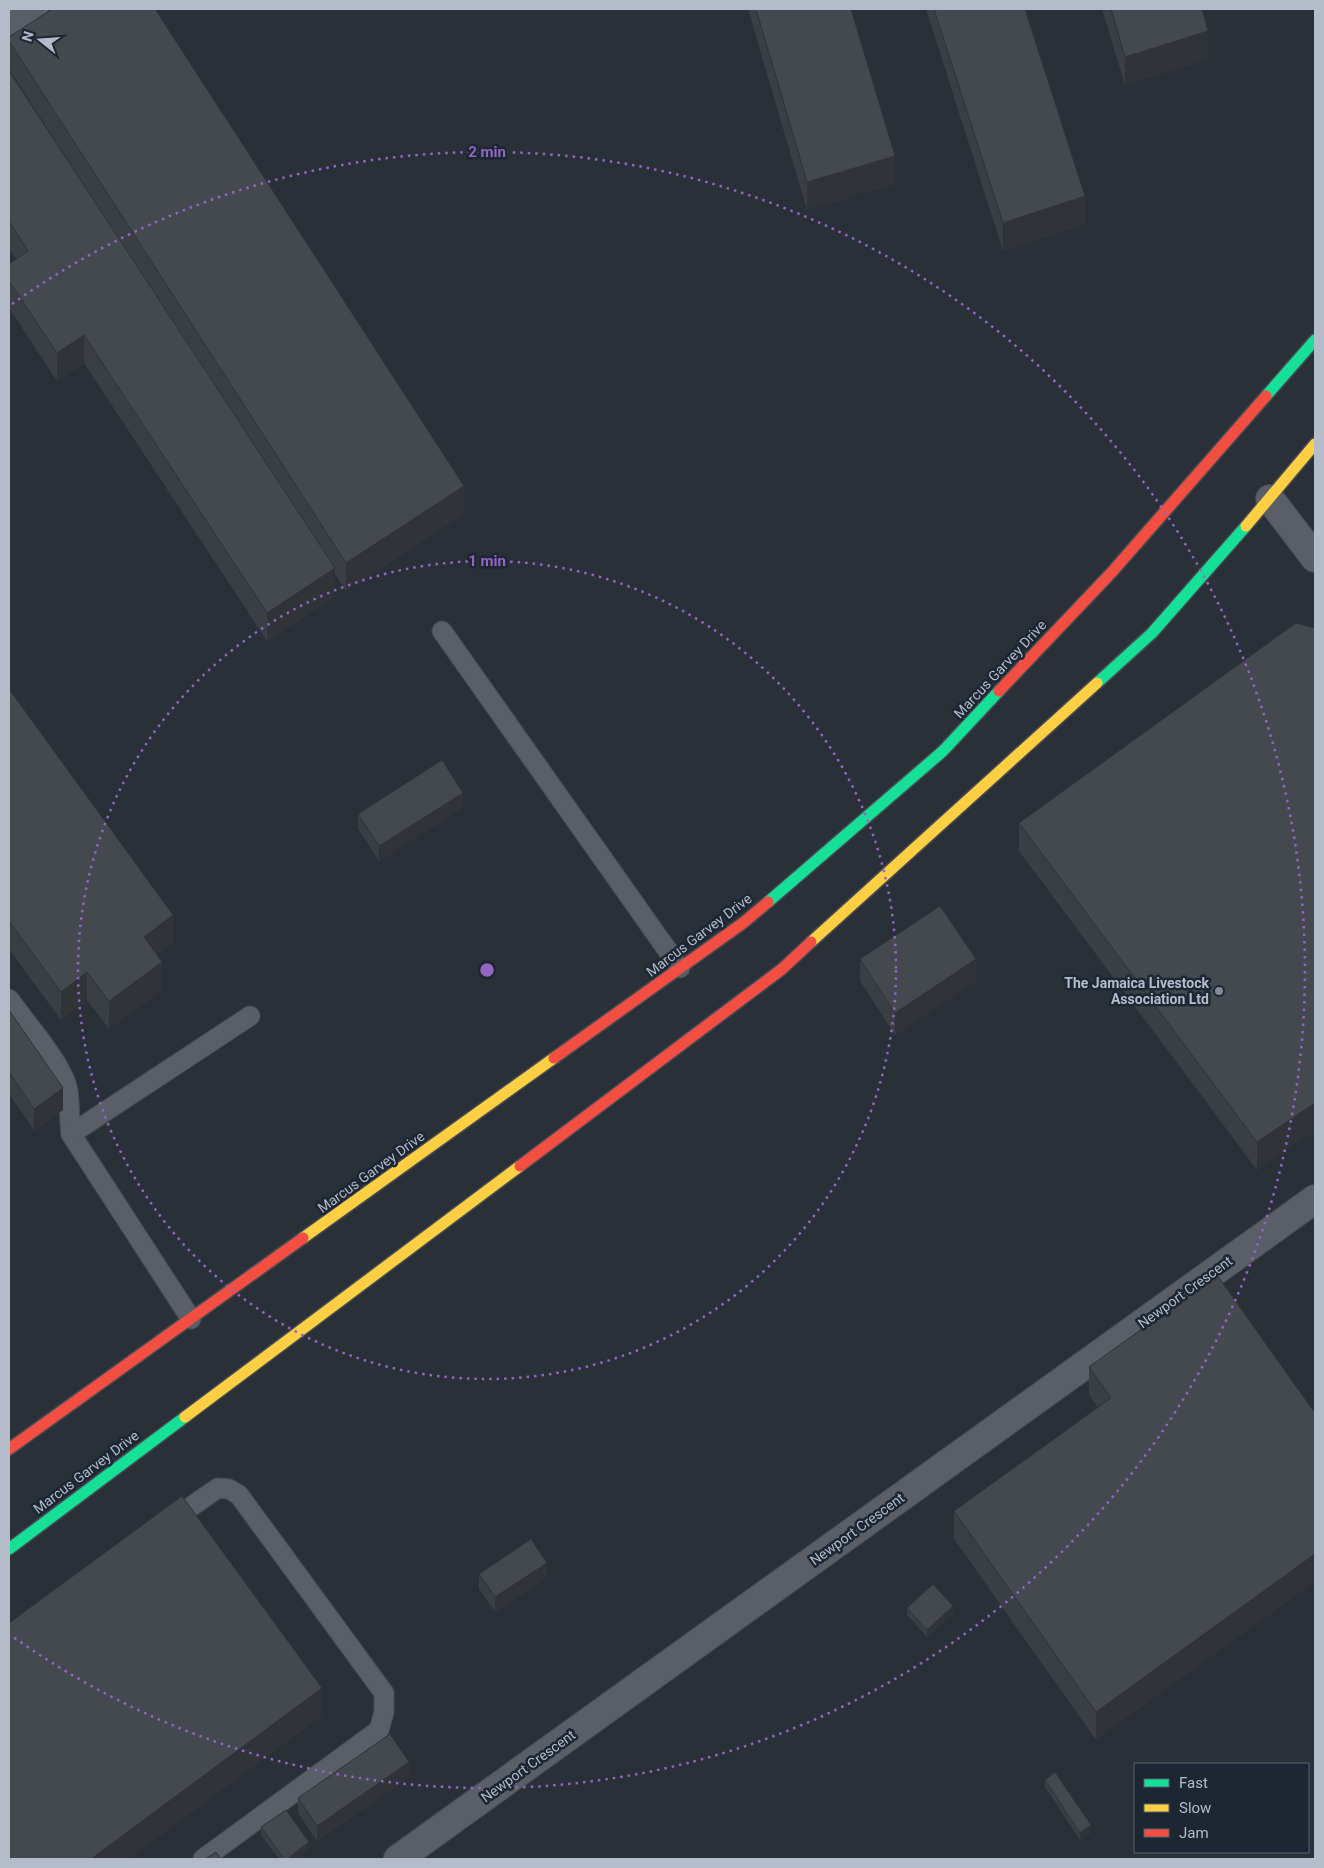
<svg xmlns="http://www.w3.org/2000/svg" width="1324" height="1868" viewBox="0 0 1324 1868" font-family="Roboto,sans-serif">
  <style>
    .lines { fill: none; stroke-linecap: round; stroke-linejoin: round }
    .lane-casing { stroke: #484c53; stroke-width: 21 }
    .street-casing { stroke: #484c53; stroke-width: 30 }
    .fast-casing { stroke: #474c53; stroke-width: 14 }
    .slow-casing { stroke: #474c53; stroke-width: 14 }
    .jam-casing { stroke: #474c53; stroke-width: 14 }
    .lane { stroke: #5a5e66; stroke-width: 19 }
    .street { stroke: #5a5e66; stroke-width: 28 }
    .fast { stroke: #16e098; stroke-width: 11 }
    .slow { stroke: #ffcf43; stroke-width: 11 }
    .jam { stroke: #f24e42; stroke-width: 11 }
    .wall { fill: #3a3f45 }
    .shaded-wall { fill: #303338 }
    .building { fill: #444950; stroke: #303338 }
    .ring { fill: none; stroke: #9266c3; stroke-width: 2.5; stroke-dasharray: 2.5 5 }
    .poi-dot { fill: #848b96; stroke: #1d2633; stroke-width: 2 }
    .labels { text-anchor: middle; stroke-width: 5; stroke-linejoin: round; paint-order: stroke }
    .street-label { font-size: 14px; fill: #b4bcc9; stroke: #1d2633 }
    .poi-label { font-size: 14px; font-weight: bold; fill: #b4bcc9; stroke: #1d2633; text-anchor: end }
    .centre { fill: #9266c3; stroke: #1d2633; stroke-width: 2.5 }
    .ring-label { font-size: 15px; text-anchor: middle; font-weight: bold; fill: #9266c3; stroke: #1d2633; stroke-width: 5; stroke-linejoin: round; paint-order: stroke }
  </style>
  <rect width="100%" height="100%" fill="#2a3038"/>
  <g class="lines">
    <defs>
      <g id="lane">
        <polyline points="442,631 680,968"/>
        <path d="M 9,999 C 25,1022 64,1065 68,1091 C 70,1105 69,1119 71,1134 L 191,1319"/>
        <polyline points="71,1134 250,1016"/>
        <polyline points="169,1522 218,1488 229,1489 239,1495 384,1693 384,1712 379,1730 203,1859"/>
      </g>
      <g id="street">
        <polyline points="9,25 34,9"/>
        <polyline points="1270,499 1315,558"/>
        <polyline points="398,1859 1315,1199"/>
      </g>
      <g id="fast">
        <polyline points="1266,396 1315,340"/>
        <polyline points="1097,683 1152,633 1246,526"/>
        <polyline points="768,902 943,751 999,691"/>
        <polyline points="9,1549 185,1417"/>
      </g>
      <g id="slow">
        <polyline points="1246,526 1315,444"/>
        <polyline points="811,942 1097,683"/>
        <polyline points="303,1238 554,1058"/>
        <polyline points="185,1417 520,1166"/>
      </g>
      <g id="jam">
        <polyline points="999,691 1112,572 1266,396"/>
        <polyline points="554,1058 743,923 768,902"/>
        <polyline points="520,1166 782,969 811,942"/>
        <polyline points="9,1449 303,1238"/>
      </g>
    </defs>
    <use href="#lane" class="lane-casing"/>
    <use href="#street" class="street-casing"/>
    <use href="#fast" class="fast-casing"/>
    <use href="#slow" class="slow-casing"/>
    <use href="#jam" class="jam-casing"/>
    <use href="#lane" class="lane"/>
    <use href="#street" class="street"/>
    <use href="#fast" class="fast"/>
    <use href="#slow" class="slow"/>
    <use href="#jam" class="jam"/>
  </g>
  <g class="wall">
    <polygon points="748,9 851,9 895,184 807,210"/>
    <polygon points="926,9 1025,9 1085,224 1003,251"/>
    <polygon points="1102,9 1202,9 1208,59 1125,85"/>
    <polygon points="9,37 464,514 346,591 335,574 335,596 267,641 84,363 57,381 9,308 9,264 16,259 9,249 9,71 101,212 9,69"/>
    <polygon points="1296,623 1257,1170 1019,851 1019,823"/>
    <polygon points="9,689 173,943 157,955 162,990 109,1029 87,1000 61,1020 9,949"/>
    <polygon points="463,807 379,861 358,829 358,814"/>
    <polygon points="860,959 976,981 895,1035 860,981"/>
    <polygon points="9,1010 63,1110 34,1130 9,1094"/>
    <polygon points="1217,1275 1096,1740 954,1539 954,1511 1098,1407 1089,1395 1089,1367"/>
    <polygon points="479,1574 547,1577 495,1612 479,1589"/>
    <polygon points="907,1608 953,1614 927,1637 907,1615"/>
    <polygon points="409,1777 317,1841 298,1813 298,1798"/>
    <polygon points="1045,1780 1091,1833 1080,1840 1045,1787"/>
    <polygon points="261,1827 309,1850 297,1859 279,1859 261,1835"/>
  </g>
  <g class="shaded-wall">
    <polygon points="1208,31 1208,59 1125,85 1125,57"/>
    <polygon points="895,156 895,184 807,210 807,182"/>
    <polygon points="1085,196 1085,224 1003,251 1003,223"/>
    <polygon points="84,335 84,363 57,381 57,353"/>
    <polygon points="464,486 464,514 346,591 346,563"/>
    <polygon points="335,568 335,596 267,641 267,613"/>
    <polygon points="463,793 463,807 379,861 379,846"/>
    <polygon points="173,915 173,943 144,965 144,937"/>
    <polygon points="976,959 976,981 895,1035 895,1013"/>
    <polygon points="162,962 162,990 109,1029 109,1001"/>
    <polygon points="87,972 87,1000 61,1020 61,992"/>
    <polygon points="63,1088 63,1110 34,1130 34,1109"/>
    <polygon points="1315,1103 1315,1131 1257,1170 1257,1142"/>
    <polygon points="1315,1554 1315,1582 1096,1740 1096,1712"/>
    <polygon points="547,1563 547,1577 495,1612 495,1597"/>
    <polygon points="953,1606 953,1614 927,1637 927,1630"/>
    <polygon points="322,1688 322,1716 129,1859 91,1859"/>
    <polygon points="409,1762 409,1777 317,1841 317,1826"/>
    <polygon points="1091,1825 1091,1833 1080,1840 1080,1833"/>
    <polygon points="309,1842 309,1850 297,1859 287,1859"/>
  </g>
  <g class="building">
    <polygon points="52,9 155,9 464,486 346,563 9,41 9,37"/>
    <polygon points="756,9 851,9 895,156 807,182"/>
    <polygon points="934,9 1025,9 1085,196 1003,223"/>
    <polygon points="1111,9 1202,9 1208,31 1125,57"/>
    <polygon points="9,71 335,568 267,613 84,335 57,353 9,281 9,264 28,251 9,221"/>
    <polygon points="1296,623 1315,628 1315,1103 1257,1142 1019,823"/>
    <polygon points="9,689 173,915 144,937 162,962 109,1001 87,972 61,992 9,921"/>
    <polygon points="442,760 463,793 379,846 358,814"/>
    <polygon points="940,906 976,959 895,1013 860,959"/>
    <polygon points="9,1010 63,1088 34,1109 9,1072"/>
    <polygon points="1217,1275 1315,1413 1315,1554 1096,1712 954,1511 1111,1398 1089,1367"/>
    <polygon points="182,1496 322,1688 91,1859 9,1859 9,1623"/>
    <polygon points="531,1539 547,1563 495,1597 479,1574"/>
    <polygon points="933,1584 953,1606 927,1630 907,1608"/>
    <polygon points="390,1734 409,1762 317,1826 298,1798"/>
    <polygon points="1055,1772 1091,1825 1080,1833 1045,1780"/>
    <polygon points="286,1810 309,1842 287,1859 284,1859 261,1827"/>
    <polygon points="216,1852 221,1859 205,1859"/>
  </g>
  <g class="ring">
    <circle cx="487" cy="970" r="409"/>
    <path d="M12 304A818 818 0 1 1 12 1636"/>
  </g>
  <circle class="poi-dot" cx="1219" cy="991" r="5"/>
  <g class="labels">
    <g class="street-label">
      <text transform="translate(1000 669) rotate(-47)" y="5">Marcus Garvey Drive</text>
      <text transform="translate(699 935) rotate(-37)" y="5">Marcus Garvey Drive</text>
      <text transform="translate(371 1172) rotate(-36)" y="5">Marcus Garvey Drive</text>
      <text transform="translate(1185 1292) rotate(-36)" y="5">Newport Crescent</text>
      <text transform="translate(86 1472) rotate(-37)" y="5">Marcus Garvey Drive</text>
      <text transform="translate(857 1529) rotate(-36)" y="5">Newport Crescent</text>
      <text transform="translate(528 1766) rotate(-36)" y="5">Newport Crescent</text>
    </g>
    <g class="poi-label">
      <text x="1209" y="988">The Jamaica Livestock<tspan x="1209" dy="16">Association Ltd</tspan></text>
    </g>
  </g>
  <circle cx="487" cy="970" r="8" class="centre"/>
  <g class="ring-label">
    <text x="487" y="157">2 min</text>
    <text x="487" y="566">1 min</text>
  </g>
  <rect width="1324" height="1868" fill="none" stroke="#b4bcc9" stroke-width="20"/>
  <rect x="1134" y="1763" width="175" height="90" fill="#1d2633" stroke="#59626f"/>
  <rect x="1144" y="1779" width="25" height="8" fill="#16e098" stroke="#59626f"/>
  <text x="1179" y="1788" font-size="15" fill="#b4bcc9">Fast</text>
  <rect x="1144" y="1804" width="25" height="8" fill="#ffcf43" stroke="#59626f"/>
  <text x="1179" y="1813" font-size="15" fill="#b4bcc9">Slow</text>
  <rect x="1144" y="1829" width="25" height="8" fill="#f24e42" stroke="#59626f"/>
  <text x="1179" y="1838" font-size="15" fill="#b4bcc9">Jam</text>
  <g transform="translate(40 40) rotate(287)" stroke="#1d2633" stroke-width="4" paint-order="stroke">
  <path d="M0-4L9 19L0 12L-9 19Z" fill="#b4bcc9"/>
  <text y="-8" font-size="14" font-weight="bold" text-anchor="middle" fill="#b4bcc9">N</text>
  </g>
</svg>
